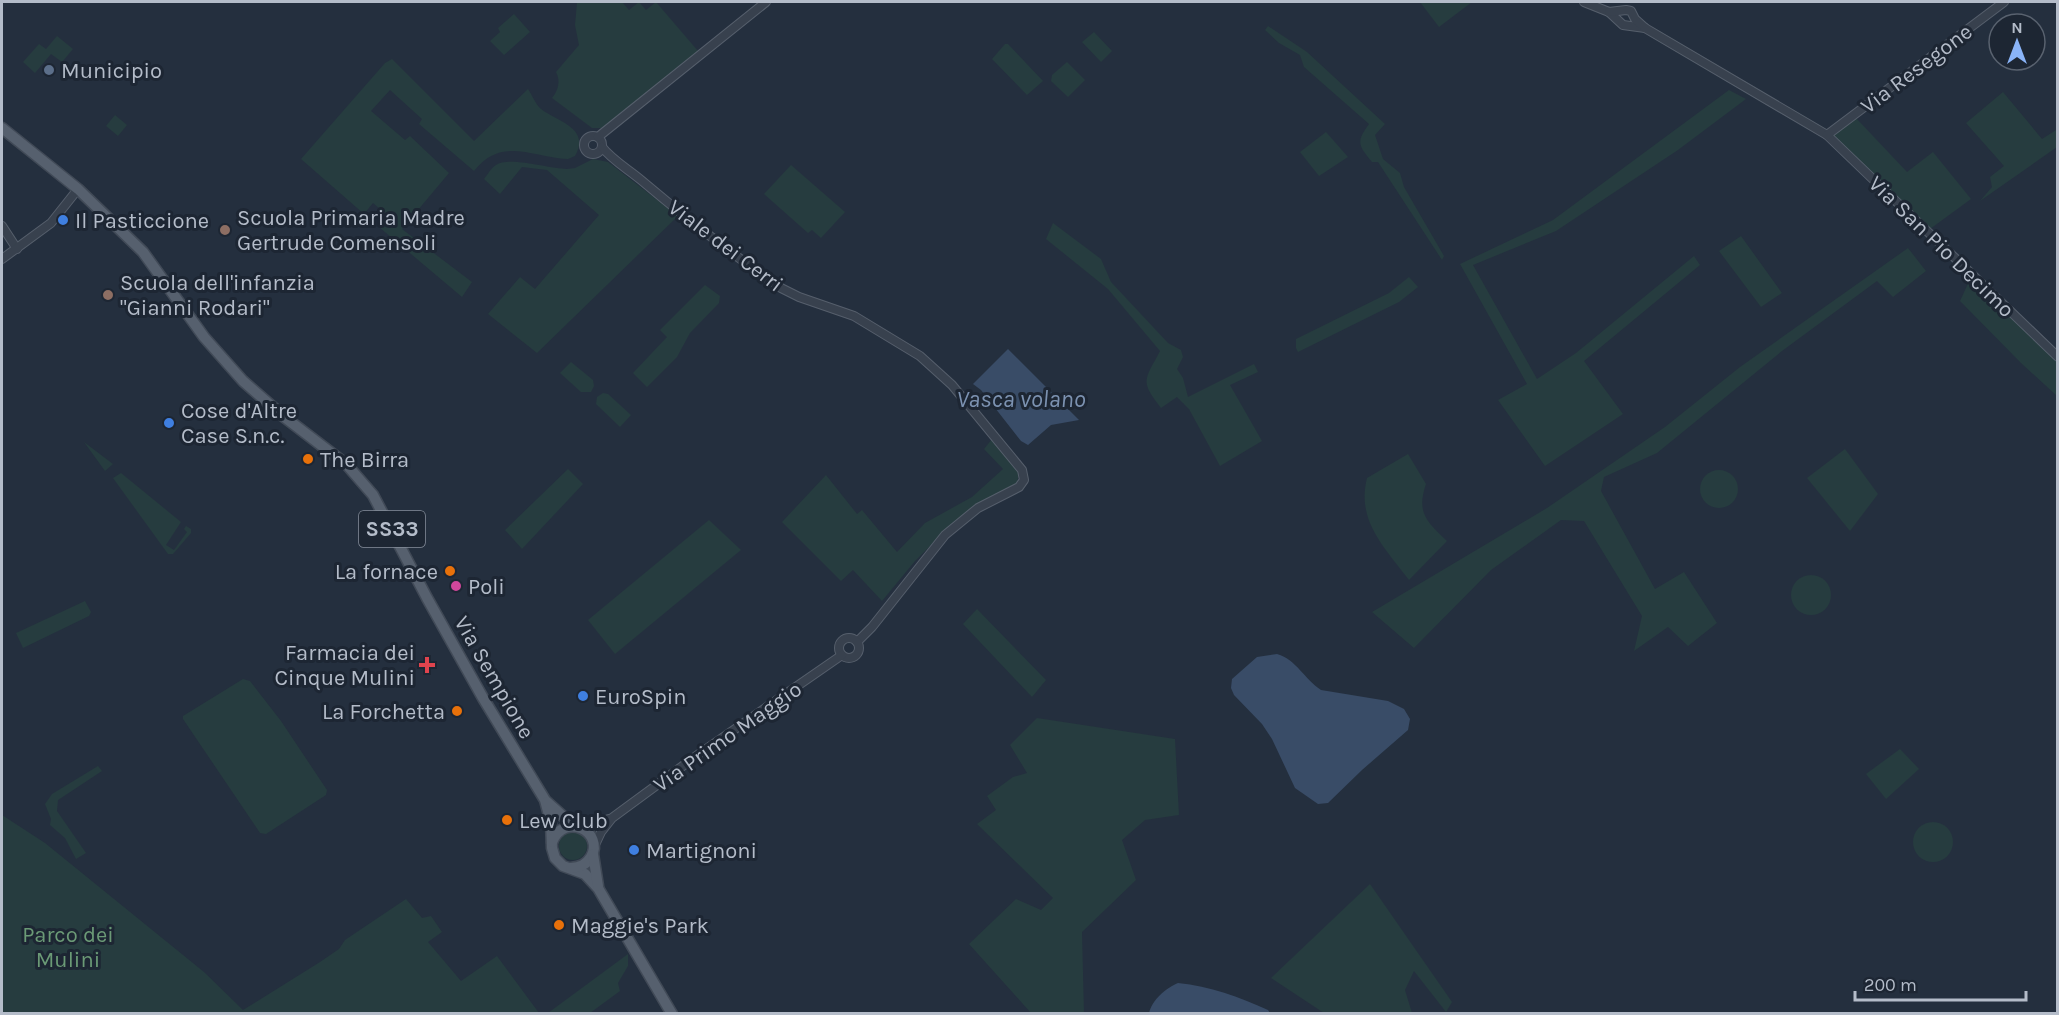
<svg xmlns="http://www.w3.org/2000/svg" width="2059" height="1015" viewBox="0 0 2059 1015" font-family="Karla,sans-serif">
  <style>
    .green { fill: #263c3f }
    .water { fill: #394c67 }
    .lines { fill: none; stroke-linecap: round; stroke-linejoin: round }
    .minor-casing { stroke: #565f6c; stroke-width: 10 }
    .major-casing { stroke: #414a57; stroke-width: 13 }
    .minor { stroke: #38414e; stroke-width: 8 }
    .major { stroke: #56606e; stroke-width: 10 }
    .service-dot { fill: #5c6f8a; stroke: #1d2633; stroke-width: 2 }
    .shop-dot { fill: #3f7fe0; stroke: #1d2633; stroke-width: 2 }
    .education-dot { fill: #8d6e63; stroke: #1d2633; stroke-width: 2 }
    .food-dot { fill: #e8710a; stroke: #1d2633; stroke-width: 2 }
    .hotel-dot { fill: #d1479c; stroke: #1d2633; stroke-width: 2 }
    .health-dot { fill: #e0444e; stroke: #1d2633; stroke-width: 2 }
    .labels { text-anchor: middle; stroke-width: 6; stroke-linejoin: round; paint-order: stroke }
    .shield { fill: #1d2633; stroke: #878f9c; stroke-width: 1.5 }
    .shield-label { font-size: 21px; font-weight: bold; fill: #b4bcc9 }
    .street-label { font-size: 22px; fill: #b4bcc9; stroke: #1d2633 }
    .poi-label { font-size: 22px; fill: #b4bcc9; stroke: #1d2633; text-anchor: start }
    .park-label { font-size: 22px; fill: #6b9a76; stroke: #1d2633 }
    .water-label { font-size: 24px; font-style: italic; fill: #7c92b1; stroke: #1d2633 }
  </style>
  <rect width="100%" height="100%" fill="#242f3e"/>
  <g class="green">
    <path d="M 577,2 L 622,2 L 629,10 L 639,2 L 646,10 L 656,2 L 698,51 L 602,128 L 592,128 L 552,98 C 558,91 561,81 556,72 L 579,45 L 575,25 Z"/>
    <polygon points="1420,2 1472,2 1439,27"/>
    <polygon points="514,14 530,32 504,55 490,41 500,32 498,28"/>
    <path d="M 1268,26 L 1307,52 L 1385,124 L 1375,135 L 1383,159 L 1400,173 L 1404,187 L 1444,256 L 1442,260 L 1378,162 L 1372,162 C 1358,145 1356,142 1369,124 L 1304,67 L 1300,55 L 1279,43 L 1265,30 Z"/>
    <polygon points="1094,32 1112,51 1101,62 1082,42"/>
    <polygon points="57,36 73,49 62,62 51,54 35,73 23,62 39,44 46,49"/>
    <polygon points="1005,44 1008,44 1043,81 1027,95 992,59"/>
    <path d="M 392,59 L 474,141 L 528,89 C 532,95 536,105 541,109 C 558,122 591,128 575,156 L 568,159 C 530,157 502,136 474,171 L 419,124 L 422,119 L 390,90 L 371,111 L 405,140 L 410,136 L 449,173 L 402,229 L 472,282 L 462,297 L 379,227 L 389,217 L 373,203 L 364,214 L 301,159 L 385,63 Z"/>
    <polygon points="1067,62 1085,80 1068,97 1051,81 1052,75"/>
    <polygon points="1729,90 1746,99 1678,150 1556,231 1473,265 1537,379 1576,353 1694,256 1700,265 1584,361 1623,414 1545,466 1498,400 1527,384 1460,264 1553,220"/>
    <polygon points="2003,92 2042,139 2056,130 2057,131 2057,147 1980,201 1992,187 1990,177 2004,166 1966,123"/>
    <polygon points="115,115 127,125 118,136 106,126"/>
    <polygon points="1856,118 1907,172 1933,152 1971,199 1930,229 1833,135"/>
    <polygon points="1326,132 1348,157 1319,176 1300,152"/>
    <path d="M 593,159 L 608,162 L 678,216 L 537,353 L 488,314 L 520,277 L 535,289 L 599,215 L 547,170 L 522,167 L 500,194 L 484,179 C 488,174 491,168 496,165 C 509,156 550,169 567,169 L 575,168 Z"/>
    <polygon points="791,165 845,212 821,238 812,230 808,233 764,194"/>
    <path d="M 1053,223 L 1101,259 L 1111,282 L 1168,343 L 1181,350 L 1183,357 L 1177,369 L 1183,378 L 1188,397 L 1254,364 L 1258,372 L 1230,385 L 1262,441 L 1220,466 L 1189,409 L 1177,397 L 1161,408 C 1139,380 1145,380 1160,351 L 1108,289 L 1046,239 Z"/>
    <polygon points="1741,236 1782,293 1761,307 1719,251"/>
    <polygon points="1908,248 1926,271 1893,297 1877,281 1782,351 1657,453 1604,477 1601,491 1655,589 1684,572 1717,623 1688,646 1668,627 1634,651 1642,616 1584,521 1561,520 1491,570 1414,648 1372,612 1547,508 1665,427 1740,367"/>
    <polygon points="1409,277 1418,287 1399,302 1298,352 1296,348 1296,339 1389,293"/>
    <polygon points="1971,277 2057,360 2057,396 2021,363 1960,301"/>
    <polygon points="705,285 720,296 719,303 690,333 677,357 647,387 633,373 667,337 660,330"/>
    <polygon points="571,362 593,380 594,386 591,392 581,392 560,373"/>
    <polygon points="603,393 608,394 631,415 620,427 596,404 597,397"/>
    <polygon points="992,439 1019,472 1017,484 951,525 915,561 882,601 853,570 841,581 782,522 826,475 857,514 862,510 897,552 925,523 972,497 1003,469 984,449"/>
    <polygon points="84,442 113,464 105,471"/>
    <polygon points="1845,449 1878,494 1850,531 1807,478"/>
    <path d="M 1408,454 L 1426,484 C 1416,513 1427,522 1447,541 L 1409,580 C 1385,548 1356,521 1367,478 Z"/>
    <polygon points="568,469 583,484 522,549 505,530"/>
    <circle cx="1719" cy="489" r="19"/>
    <polygon points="121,473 181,522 166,545 174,550 187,532 184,529 186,526 191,529 191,533 173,554 168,554 113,478"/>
    <polygon points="709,520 741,550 615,654 588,620"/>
    <circle cx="1811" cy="595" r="20"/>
    <polygon points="85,601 91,612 89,616 23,648 16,633"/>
    <polygon points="977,609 1046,680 1032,697 963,624"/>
    <polygon points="243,679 250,681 281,721 327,790 326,795 266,834 260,833 183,719 183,716"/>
    <polygon points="1037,718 1175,739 1179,815 1145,820 1122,840 1136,880 1082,932 1084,1013 1031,1013 969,944 1016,899 1041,910 1053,898 977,824 996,810 987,796 1013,777 1027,773 1010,745"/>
    <polygon points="1900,749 1919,769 1886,799 1866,774"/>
    <polygon points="98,766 102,771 58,800 57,811 86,853 76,859 65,838 50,825 51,819 45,804 52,794"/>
    <polygon points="2,815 45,843 204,972 243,1010 320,962 339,949 345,940 406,899 422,918 431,916 442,932 428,942 461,981 497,956 539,1013 2,1013"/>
    <circle cx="1933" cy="842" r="20"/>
    <circle cx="573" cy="846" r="14"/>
    <polygon points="1370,884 1452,1002 1446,1012 1414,971 1405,990 1412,1013 1324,1013 1271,978"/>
    <polygon points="628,954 628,966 618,983 620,991 590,1013 548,1013"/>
  </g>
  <g class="water">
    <polygon points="1008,349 1079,420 1051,425 1028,445 1021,441 981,390 973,384"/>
    <path d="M 1277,654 C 1297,660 1304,679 1321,690 L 1388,701 L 1404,709 L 1410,719 L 1408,730 L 1362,770 L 1328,803 L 1318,804 L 1295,788 L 1272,739 L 1262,724 L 1234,695 L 1231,688 L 1232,679 L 1257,657 Z"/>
    <path d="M 1178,983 C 1210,986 1239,997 1268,1010 L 1270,1013 L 1149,1013 C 1152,1000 1166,988 1178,983 Z"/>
  </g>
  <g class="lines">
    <defs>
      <g id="minor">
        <polyline points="1584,2 1609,12 1623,25 1645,28"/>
        <polyline points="1609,12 1626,10 1631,11 1635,19 1645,28 1827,135 2058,357"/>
        <polyline points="1827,135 2004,2"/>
        <circle cx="593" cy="145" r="9"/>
        <polyline points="598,137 766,2"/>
        <path d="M 602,147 C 612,160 628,169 641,180 C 686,218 733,255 781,288 L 799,297 L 854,316 L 920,356 L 952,385 L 1022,470 L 1024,480 L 1019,487 L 978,508 L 945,535 L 872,627 L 857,642"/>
        <polyline points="2,226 17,249"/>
        <polyline points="2,259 51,223 78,189"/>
        <circle cx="849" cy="648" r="10"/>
        <polyline points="580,827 595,824 609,819"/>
        <polyline points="594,847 601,832 612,818 699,754 842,655"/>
      </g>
      <g id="major">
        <polyline points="2,128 78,189 143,252 204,337 243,381 283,416 347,465 373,495 427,598 483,698 545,800 551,823 552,848 555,858 563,866 585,874 598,888 672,1014"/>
        <polyline points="547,802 574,826"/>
        <path d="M 552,842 C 565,811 605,832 591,857 C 586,865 580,867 571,868"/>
        <polyline points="593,854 598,886"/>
      </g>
    </defs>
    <use href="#minor" class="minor-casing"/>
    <use href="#major" class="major-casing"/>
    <use href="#minor" class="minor"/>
    <use href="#major" class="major"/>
  </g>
  <circle class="service-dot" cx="49" cy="70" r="6"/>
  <g class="shop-dot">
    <circle cx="63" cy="220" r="6"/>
    <circle cx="169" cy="423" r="6"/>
    <circle cx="583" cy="696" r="6"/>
    <circle cx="634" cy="850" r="6"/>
  </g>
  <g class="education-dot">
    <circle cx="225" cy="230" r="6"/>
    <circle cx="108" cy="295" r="6"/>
  </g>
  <g class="food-dot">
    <circle cx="308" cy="459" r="6"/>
    <circle cx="450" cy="571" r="6"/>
    <circle cx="457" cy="711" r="6"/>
    <circle cx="507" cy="820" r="6"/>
    <circle cx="559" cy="925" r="6"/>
  </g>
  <circle class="hotel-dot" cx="456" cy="586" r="6"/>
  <path class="health-dot" d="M424 656h6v6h6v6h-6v6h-6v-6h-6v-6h6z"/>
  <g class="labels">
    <rect class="shield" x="359" y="511" width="66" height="36" rx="4.5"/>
    <g class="shield-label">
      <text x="392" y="536">SS33</text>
    </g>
    <g class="street-label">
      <text transform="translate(1916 68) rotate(-37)" y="8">Via Resegone</text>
      <text transform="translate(726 245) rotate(37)" y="8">Viale dei Cerri</text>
      <text transform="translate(1942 246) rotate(44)" y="8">Via San Pio Decimo</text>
      <text transform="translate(495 677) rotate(60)" y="8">Via Sempione</text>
      <text transform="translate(727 736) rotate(-35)" y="8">Via Primo Maggio</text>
    </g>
    <g class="poi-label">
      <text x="61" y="78">Municipio</text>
      <text x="237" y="225">Scuola Primaria Madre<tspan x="237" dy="25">Gertrude Comensoli</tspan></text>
      <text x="75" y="228">Il Pasticcione</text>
      <text x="120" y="290">Scuola dell'infanzia<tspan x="120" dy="25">"Gianni Rodari"</tspan></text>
      <text x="181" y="418">Cose d'Altre<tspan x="181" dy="25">Case S.n.c.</tspan></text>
      <text x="320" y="467">The Birra</text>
      <text x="438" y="579" text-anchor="end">La fornace</text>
      <text x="468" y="594">Poli</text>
      <text x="415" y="660" text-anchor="end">Farmacia dei<tspan x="415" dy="25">Cinque Mulini</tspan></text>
      <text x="595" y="704">EuroSpin</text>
      <text x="445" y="719" text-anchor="end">La Forchetta</text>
      <text x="519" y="828">Lew Club</text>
      <text x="646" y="858">Martignoni</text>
      <text x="571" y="933">Maggie's Park</text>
    </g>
    <g class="park-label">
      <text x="68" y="942">Parco dei<tspan x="68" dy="25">Mulini</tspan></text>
    </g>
    <g class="water-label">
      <text x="1021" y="407">Vasca volano</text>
    </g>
  </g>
  <rect width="2059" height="1015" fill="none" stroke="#b4bcc9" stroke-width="6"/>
  <g transform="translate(2017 42)"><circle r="28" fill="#1d2633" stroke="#59626f" stroke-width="1.5"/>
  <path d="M0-4.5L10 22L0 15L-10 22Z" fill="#8ab4f8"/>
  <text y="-9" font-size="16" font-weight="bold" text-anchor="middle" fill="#b4bcc9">N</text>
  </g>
  <path d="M1855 991v9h171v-9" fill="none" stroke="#b4bcc9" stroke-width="3"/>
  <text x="1864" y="991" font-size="18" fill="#b4bcc9" stroke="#1d2633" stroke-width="4.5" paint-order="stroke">200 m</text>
</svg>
